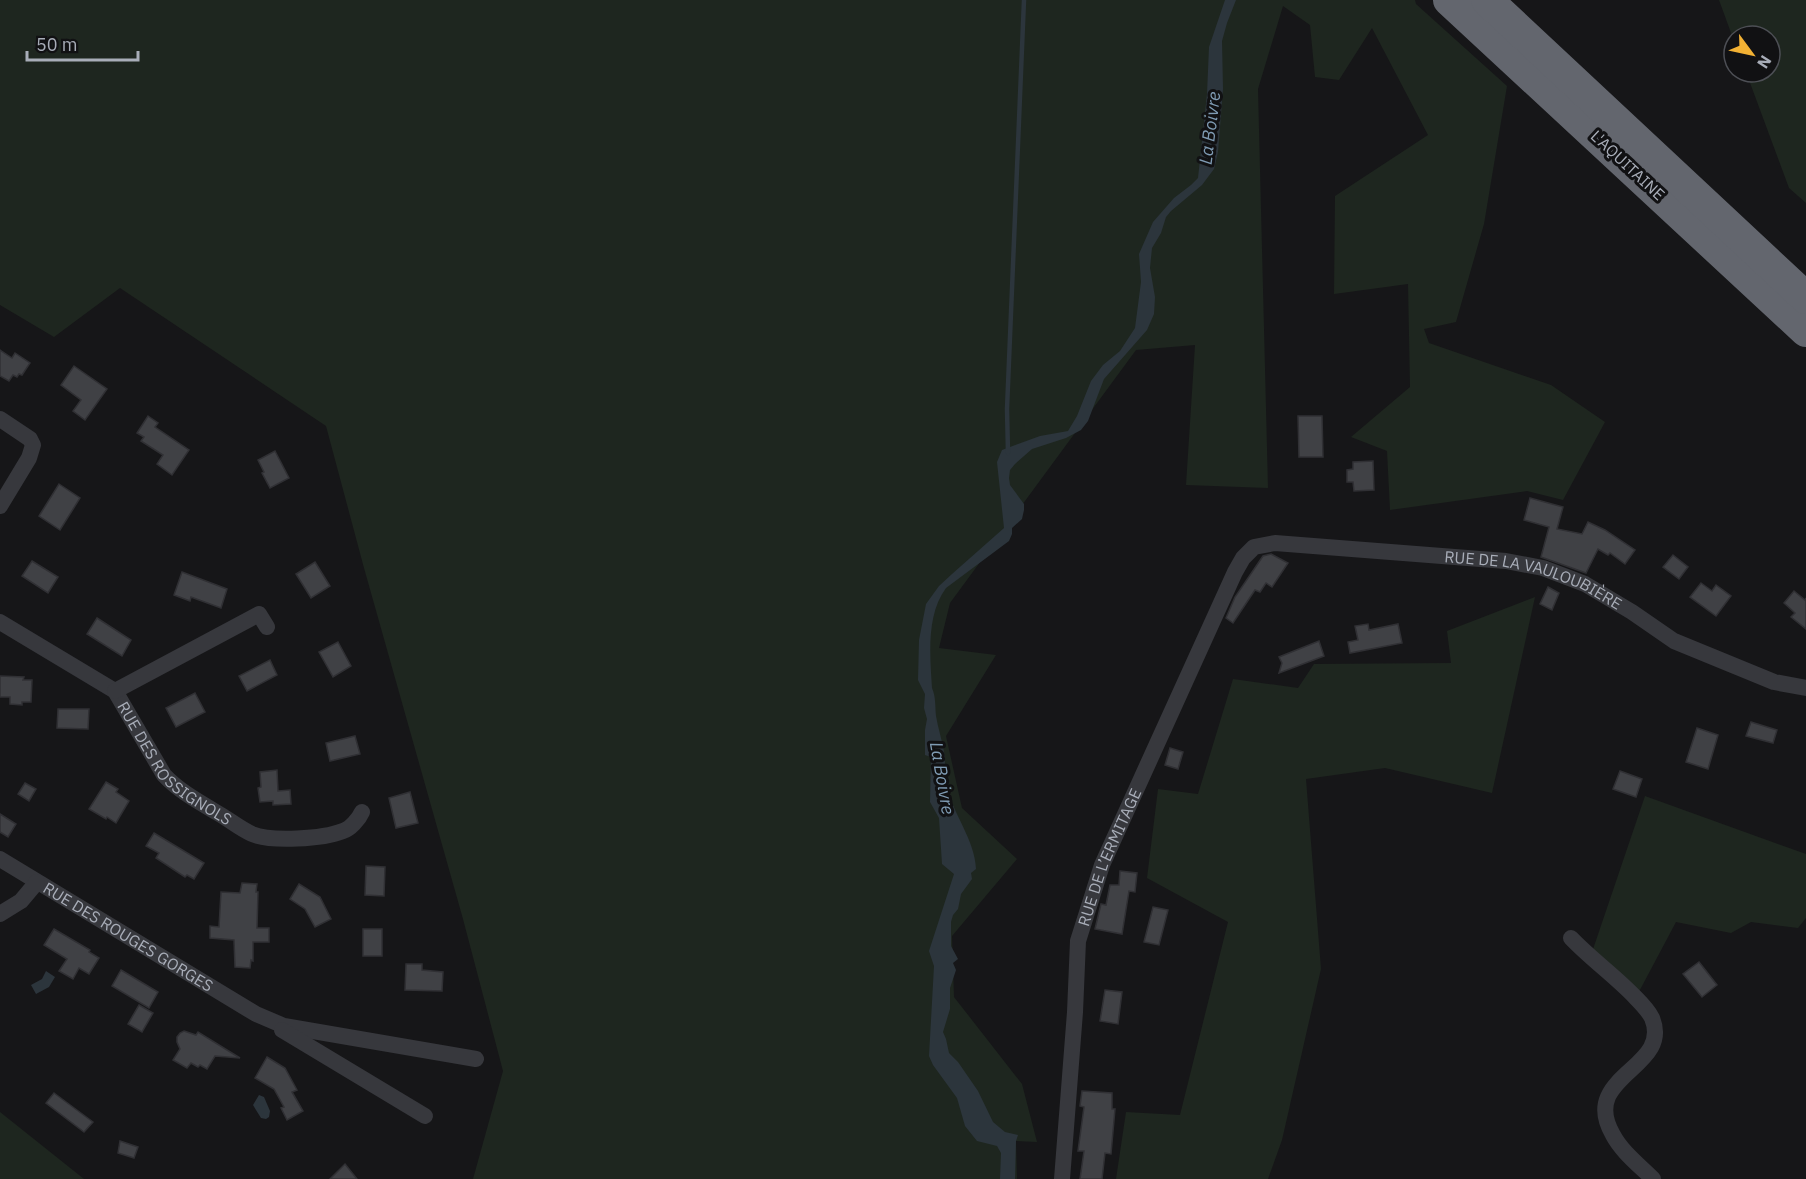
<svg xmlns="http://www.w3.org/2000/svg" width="1806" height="1179" viewBox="0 0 1806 1179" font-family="'IBM Plex Sans',sans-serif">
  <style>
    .green { fill: #1e261f }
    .water { fill: #2c353c }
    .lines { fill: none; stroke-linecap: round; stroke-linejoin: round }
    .stream { stroke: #2c353c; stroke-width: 4.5 }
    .building { fill: #404145; stroke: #303034; stroke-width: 1.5 }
    .minor { stroke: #37383d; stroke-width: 16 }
    .motorway { stroke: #63666e; stroke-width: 32 }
    .labels { text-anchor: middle; stroke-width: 6; stroke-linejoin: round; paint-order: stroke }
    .street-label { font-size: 16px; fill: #a8adb8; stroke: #111113 }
    .water-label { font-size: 18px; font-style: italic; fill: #7f9bb3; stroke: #111113 }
  </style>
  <rect width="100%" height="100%" fill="#161618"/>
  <g class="green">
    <polygon points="0,0 1415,0 1416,4 1507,86 1484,224 1456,322 1424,329 1429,343 1551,385 1605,422 1563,500 1527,491 1390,510 1387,451 1351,437 1410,387 1408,284 1334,294 1335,196 1428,135 1372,28 1339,80 1315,77 1310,25 1283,6 1258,89 1268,488 1186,485 1195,345 1136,350 950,603 939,648 996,655 946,736 962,808 1017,859 952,936 954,997 1022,1084 1037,1142 1016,1141 1017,1179 473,1179 503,1071 463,919 364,568 326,426 120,288 54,337 0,305"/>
    <polygon points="1719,0 1806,0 1806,203 1789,188 1746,72 1770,72 1770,36 1734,36 1734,41"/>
    <polygon points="1535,597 1492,793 1385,768 1306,779 1321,969 1282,1140 1268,1179 1116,1179 1126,1112 1180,1115 1228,922 1147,878 1158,789 1198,794 1233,679 1298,688 1314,664 1451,663 1447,631"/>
    <polygon points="1645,796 1806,854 1806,918 1798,928 1751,922 1731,933 1676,922 1633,1003 1589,961"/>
    <polygon points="0,1112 84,1179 0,1179"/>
  </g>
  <g class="water">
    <path d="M 1225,0 L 1236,0 L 1227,23 L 1222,41 L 1223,89 L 1218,152 L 1214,169 L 1202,185 L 1171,211 L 1166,217 L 1161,233 L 1152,248 L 1150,268 L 1155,297 L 1154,314 L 1147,330 L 1104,379 L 1088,421 L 1081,430 L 1066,438 L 1032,449 L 1015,464 L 1010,470 L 1009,478 L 1010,485 L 1024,504 L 1024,510 L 1022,519 L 1012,528 L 1012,534 L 1009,541 L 946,588 C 926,615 930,656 932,688 C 936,697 935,706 936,716 C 938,728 942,740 944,752 C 946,763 944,775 946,785 C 953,814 975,840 976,869 L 971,873 L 972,879 L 961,894 L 958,909 L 953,915 L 951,922 L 951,946 L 958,959 L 953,963 L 956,970 L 950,988 L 950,1009 L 943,1032 L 946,1039 L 949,1053 L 958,1062 L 978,1091 L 993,1122 L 1005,1132 L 1018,1135 L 1016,1141 L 1015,1179 L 1000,1179 L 1001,1153 L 997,1146 L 977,1141 L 965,1126 L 957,1098 L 933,1065 L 929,1056 L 934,966 L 929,951 L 954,874 L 942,864 L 939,818 L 930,802 L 931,757 L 925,755 L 925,730 L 927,719 L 924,708 L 925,694 L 918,680 L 919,640 L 926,604 L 939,586 L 952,574 L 1004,528 L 997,462 L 1002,450 L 1040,436 L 1068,431 L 1077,416 L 1091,381 L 1103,365 L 1120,351 L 1135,328 L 1141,282 L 1139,254 L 1153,222 L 1174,198 L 1191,185 L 1198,178 L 1207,94 L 1209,47 Z"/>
    <polygon points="46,971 55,977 49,987 36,994 31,985 42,979"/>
    <polygon points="259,1095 264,1097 270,1111 269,1117 266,1119 261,1118 253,1105"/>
  </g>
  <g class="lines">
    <polyline class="stream" points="1008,453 1007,409 1024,0"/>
  </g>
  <g class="building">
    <polygon points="0,350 12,358 15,353 30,363 22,375 19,374 17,377 13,375 9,381 0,376"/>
    <polygon points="74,366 107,389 85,420 73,411 81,400 61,385"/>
    <polygon points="148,416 158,423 155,427 189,450 172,475 157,464 163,455 141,441 144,437 137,433"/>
    <polygon points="1298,416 1322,416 1323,457 1299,457"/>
    <polygon points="275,451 289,478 270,488 262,473 264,472 258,460"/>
    <polygon points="1373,461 1374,490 1354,491 1353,482 1347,482 1347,470 1353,469 1353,462"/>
    <polygon points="59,484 80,498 60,530 39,516"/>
    <polygon points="1530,498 1563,507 1557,529 1582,534 1588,522 1605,530 1635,550 1625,564 1610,553 1608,555 1598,549 1586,573 1541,557 1549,527 1524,520"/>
    <polygon points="1271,554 1288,563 1272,587 1266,583 1260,592 1255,590 1233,623 1226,618 1235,597 1263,556"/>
    <polygon points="1673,555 1688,567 1679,579 1663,567"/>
    <polygon points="32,561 58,577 48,593 22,576"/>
    <polygon points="315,562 330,586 311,598 296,574"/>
    <polygon points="182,572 227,589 221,608 191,597 190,601 174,595"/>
    <polygon points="1701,583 1712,591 1716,585 1731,596 1716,616 1690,597"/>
    <polygon points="1548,587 1559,593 1552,610 1540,604"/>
    <polygon points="1794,591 1805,600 1806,598 1806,629 1791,617 1795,613 1784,603"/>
    <polygon points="97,618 131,640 122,656 87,634"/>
    <polygon points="1368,624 1369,630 1398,624 1402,643 1350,653 1348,642 1358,640 1355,626"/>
    <polygon points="1319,641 1324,656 1279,673 1282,663 1279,657"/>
    <polygon points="338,642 351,666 333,677 319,652"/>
    <polygon points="270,660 277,675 247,691 239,676"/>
    <polygon points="0,676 24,677 23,680 32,680 31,702 22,702 22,705 10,704 10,697 0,697"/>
    <polygon points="195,693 205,712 176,727 166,708"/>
    <polygon points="58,709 89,709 88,729 57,728"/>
    <polygon points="1751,722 1777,730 1773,743 1746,736"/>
    <polygon points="1697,728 1718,735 1708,769 1686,762"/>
    <polygon points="355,736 360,754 330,761 326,743"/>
    <polygon points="1170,748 1183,752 1178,769 1165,765"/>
    <polygon points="277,770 278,791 290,790 291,804 273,805 273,801 260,802 258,788 261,787 260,772"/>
    <polygon points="1620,771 1642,779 1636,797 1613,789"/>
    <polygon points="106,782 118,789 116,792 129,801 116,823 107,817 106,819 89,809"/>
    <polygon points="25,783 36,789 29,801 18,794"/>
    <polygon points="410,792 418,823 396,828 389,798"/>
    <polygon points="0,814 16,824 8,837 0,832"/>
    <polygon points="154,833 204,863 194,879 187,875 185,877 156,858 159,853 146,846"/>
    <polygon points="366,866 385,867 384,896 365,895"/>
    <polygon points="1120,871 1137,873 1135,892 1129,891 1122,934 1095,929 1101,904 1106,905 1110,885 1119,885"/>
    <polygon points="242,883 257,884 256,892 258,892 257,928 269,928 269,942 253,942 253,961 251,960 250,968 235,967 234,940 210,938 210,926 219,927 221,892 240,893"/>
    <polygon points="299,884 320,897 331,919 315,927 305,909 290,899"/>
    <polygon points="1153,907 1168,910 1159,945 1144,942"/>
    <polygon points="54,929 90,950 89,952 99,958 89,974 79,968 73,979 59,971 67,959 44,945"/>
    <rect x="363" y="929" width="19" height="27"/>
    <polygon points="1699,962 1717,985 1702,997 1683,974"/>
    <polygon points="406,964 422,964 422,970 443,972 442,991 405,990"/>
    <polygon points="121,970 158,992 149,1008 112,986"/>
    <polygon points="1105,990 1122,992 1118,1024 1100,1021"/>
    <polygon points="139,1005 153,1013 142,1032 128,1024"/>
    <polygon points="184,1031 196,1035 198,1032 240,1058 215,1056 207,1069 200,1065 198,1067 191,1063 187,1068 173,1060 180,1049 177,1042 177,1037 180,1033"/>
    <polygon points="267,1057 285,1068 297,1090 292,1092 303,1111 287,1120 281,1108 284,1107 274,1089 255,1078"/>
    <polygon points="1082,1091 1112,1093 1112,1109 1115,1109 1111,1154 1105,1153 1102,1179 1080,1179 1084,1151 1078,1151 1084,1107 1080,1106"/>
    <polygon points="54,1093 93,1122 84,1132 46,1103"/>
    <polygon points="120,1141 138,1147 134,1158 118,1153"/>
    <polygon points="345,1164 357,1179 330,1179"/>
  </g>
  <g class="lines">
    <g class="minor">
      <polyline points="0,419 30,439 33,445 29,458 0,506"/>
      <path id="s1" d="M 0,622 L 115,691 L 164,775 C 180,792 201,803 221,815 C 231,821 241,829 252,834 C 271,842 323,839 343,831 C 350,829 359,819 362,812"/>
      <polyline points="115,691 259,614 267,627"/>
      <path id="s2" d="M 0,859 L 256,1014 L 284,1026 L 476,1059"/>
      <polyline points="0,914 21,901 37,882"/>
      <path d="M 1571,938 C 1591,959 1615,976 1635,997 C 1641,1003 1648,1010 1652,1018 C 1673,1069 1578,1075 1613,1135 C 1622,1152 1639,1165 1653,1179"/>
      <polyline points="282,1030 425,1116"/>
      <path id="s3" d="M 1062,1179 L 1075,1012 L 1078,941 L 1102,865 L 1235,572 L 1243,558 L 1254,547 L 1275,543 L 1506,561 L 1543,568 L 1585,584 L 1632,612 L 1674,641 L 1774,682 L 1806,688"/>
    </g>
    <g class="motorway">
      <polyline points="1449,0 1806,331"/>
      <polyline points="1487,0 1806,298"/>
    </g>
  </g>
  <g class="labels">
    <g class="street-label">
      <text transform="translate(1628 165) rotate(43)" y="6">L'AQUITAINE</text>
      <text dy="6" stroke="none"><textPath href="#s3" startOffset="956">RUE DE LA VAULOUBIÈRE</textPath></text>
      <text dy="6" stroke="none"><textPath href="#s1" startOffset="230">RUE DES ROSSIGNOLS</textPath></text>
      <text dy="6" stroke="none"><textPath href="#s3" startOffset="328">RUE DE L’ERMITAGE</textPath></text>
      <text dy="6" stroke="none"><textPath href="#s2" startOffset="150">RUE DES ROUGES GORGES</textPath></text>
    </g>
    <g class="water-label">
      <text transform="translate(1210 128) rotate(-83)" y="6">La Boivre</text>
      <text transform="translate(942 778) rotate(80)" y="6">La Boivre</text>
    </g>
  </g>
  <g transform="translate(1752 54) rotate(123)"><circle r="28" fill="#111113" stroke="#4d4f55" stroke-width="1.5"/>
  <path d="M0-4.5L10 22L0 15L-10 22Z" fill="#f2b134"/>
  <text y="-9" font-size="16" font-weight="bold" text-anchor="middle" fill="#a8adb8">N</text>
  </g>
  <path d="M27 51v9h111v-9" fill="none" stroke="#a8adb8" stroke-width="3"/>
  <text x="36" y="51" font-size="18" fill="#a8adb8" stroke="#111113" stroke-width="4.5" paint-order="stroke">50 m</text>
</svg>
